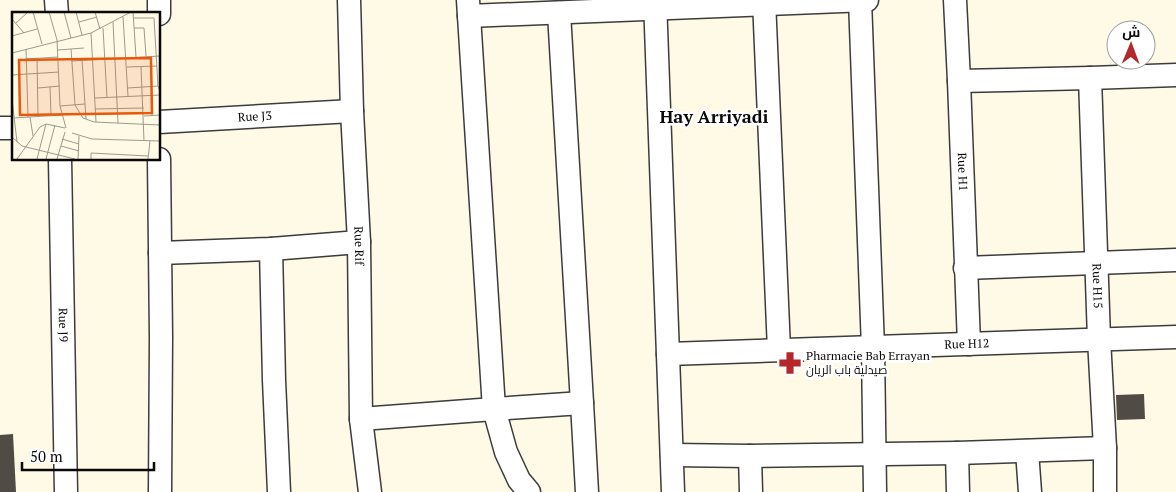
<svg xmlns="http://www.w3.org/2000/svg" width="1176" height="492" viewBox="0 0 1176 492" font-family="'PT Serif',Cairo,serif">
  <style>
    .building { fill: #514b46 }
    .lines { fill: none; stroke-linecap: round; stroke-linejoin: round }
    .minor-casing { stroke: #3c3c3c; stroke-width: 25 }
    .minor { stroke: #fff; stroke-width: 22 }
    .labels { text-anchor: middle; stroke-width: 5; stroke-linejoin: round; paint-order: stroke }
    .street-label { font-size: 12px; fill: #090909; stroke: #fff }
    .poi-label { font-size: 12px; fill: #090909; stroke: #fff; text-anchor: start }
    .district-label { font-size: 18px; font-weight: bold; fill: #090909; stroke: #fff }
    .inset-road { fill: none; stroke: #9c9a8e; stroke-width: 1 }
    .view { fill: #e8590c; fill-opacity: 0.15; stroke: #e8590c; stroke-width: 2.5 }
    .inset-edge { fill: none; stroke: #090909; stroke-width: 2.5 }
  </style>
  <rect width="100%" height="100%" fill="#fefae6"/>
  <g class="building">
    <polygon points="1144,394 1145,419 1117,420 1116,395"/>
    <polygon points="13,434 16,492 0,492 0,435"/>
  </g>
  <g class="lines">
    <defs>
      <g id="minor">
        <polyline points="56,0 57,14"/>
        <path id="s1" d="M 349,0 L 352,111 L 359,242 L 361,419 L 370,492"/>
        <polyline points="468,0 494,409 506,452 519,480 529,492"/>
        <polyline points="655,0 673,492"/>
        <polyline points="764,0 779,350"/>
        <polyline points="860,0 873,348 875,492"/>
        <path id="s2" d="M 955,0 L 959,81 L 969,344"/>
        <polyline points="559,13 582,403 587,492"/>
        <polyline points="159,14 159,0"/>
        <polyline points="469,16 867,0"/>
        <path id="s3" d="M 1090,78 L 1099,339 L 1105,448 L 1105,492"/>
        <polyline points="959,81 1090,78 1176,75"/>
        <path id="s4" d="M 159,122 L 352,111"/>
        <polyline points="0,128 14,128"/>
        <path id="s5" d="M 60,159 L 66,492"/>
        <polyline points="159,159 161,337 160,492"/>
        <polyline points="271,249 274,380 279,492"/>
        <polyline points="160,253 271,249 359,242"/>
        <polyline points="965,268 1176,260"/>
        <path id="s6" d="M 668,354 L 1176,337"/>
        <polyline points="361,419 494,409 582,403"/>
        <polyline points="1027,451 1030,492"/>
        <polyline points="957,453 958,492"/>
        <polyline points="672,455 750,456 957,453 1105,448"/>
        <polyline points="750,456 751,492"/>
      </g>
    </defs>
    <use href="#minor" class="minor-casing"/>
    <use href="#minor" class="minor"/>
  </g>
  <defs>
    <symbol id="pharmacy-bare" viewBox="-9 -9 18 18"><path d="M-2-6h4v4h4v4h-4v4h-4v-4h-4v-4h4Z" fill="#b4272b" stroke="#fff" stroke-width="2.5" paint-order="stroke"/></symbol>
  </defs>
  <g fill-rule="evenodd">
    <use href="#pharmacy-bare" x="774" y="347" width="32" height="32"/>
  </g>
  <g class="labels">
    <g class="street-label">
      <text dy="4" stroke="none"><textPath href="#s4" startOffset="96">Rue J3</textPath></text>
      <text dy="4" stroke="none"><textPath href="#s2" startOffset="172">Rue H1</textPath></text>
      <text dy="4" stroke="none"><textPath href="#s1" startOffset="246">Rue Rif</textPath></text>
      <text dy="4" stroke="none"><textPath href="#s3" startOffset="208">Rue H15</textPath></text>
      <text dy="4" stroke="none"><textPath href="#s5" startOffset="166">Rue J9</textPath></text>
      <text dy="4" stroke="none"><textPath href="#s6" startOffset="299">Rue H12</textPath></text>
    </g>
    <g class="poi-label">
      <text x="806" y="360">Pharmacie Bab Errayan<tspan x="806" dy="14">صيدلية باب الريان</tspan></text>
    </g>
    <g class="district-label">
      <text x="714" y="123">Hay Arriyadi</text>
    </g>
  </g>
  <g transform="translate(12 12)">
    <rect width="148" height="148" fill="#fefae6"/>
    <path class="inset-road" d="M 21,0 L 30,32M 37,0 L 45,28 L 48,94 L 54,116M 52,0 L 59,26M 64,0 L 70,23M 83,0 L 88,17M 121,0 L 124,45M 111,5 L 116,84M 122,6 L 142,6 L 146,74M 0,7 L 12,21M 67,10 L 85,5M 101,10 L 106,111M 4,11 L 16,0M 91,16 L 95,86M 122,16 L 132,16 L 134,44M 79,21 L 84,110M 0,24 L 25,17M 14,37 L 16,105M 59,37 L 63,93 L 71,106 L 82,110 L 148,113M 46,38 L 72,36M 0,41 L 79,21 L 119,0M 25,46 L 26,104M 14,47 L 46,45M 70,48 L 74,107M 60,49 L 148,44M 115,55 L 145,54M 129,55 L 132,129M 0,63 L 47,60M 38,75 L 39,103M 26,76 L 48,74M 116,76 L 146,74 L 148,80M 140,83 L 140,104M 83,86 L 148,83M 0,87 L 5,130M 48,94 L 73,92M 83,97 L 132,96M 132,104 L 148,103M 18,105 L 21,124M 2,106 L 50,103M 60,121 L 80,127 L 148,129M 0,125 L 10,134 L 63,147M 50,127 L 67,132M 49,134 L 67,139M 5,147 L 28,115 L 34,112 L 53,116M 25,147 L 34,112M 34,147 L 43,113M 45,147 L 53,120M 66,147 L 67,124M 79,147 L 79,141 L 136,144M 136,147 L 138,129"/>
    <path class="view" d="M 139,46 L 140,101 L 8,103 L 7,48 Z"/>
    <rect width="148" height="148" class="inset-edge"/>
  </g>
  <g transform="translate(1131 45) rotate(1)"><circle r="24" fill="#ffffff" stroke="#9d9d9d"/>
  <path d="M0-4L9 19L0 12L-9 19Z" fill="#b4272b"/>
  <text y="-8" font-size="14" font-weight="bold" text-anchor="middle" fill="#090909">ش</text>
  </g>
  <path d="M22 462v8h132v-8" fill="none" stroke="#090909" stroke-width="2.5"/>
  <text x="30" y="462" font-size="15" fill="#090909" stroke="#ffffff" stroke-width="4" paint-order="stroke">50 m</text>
</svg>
